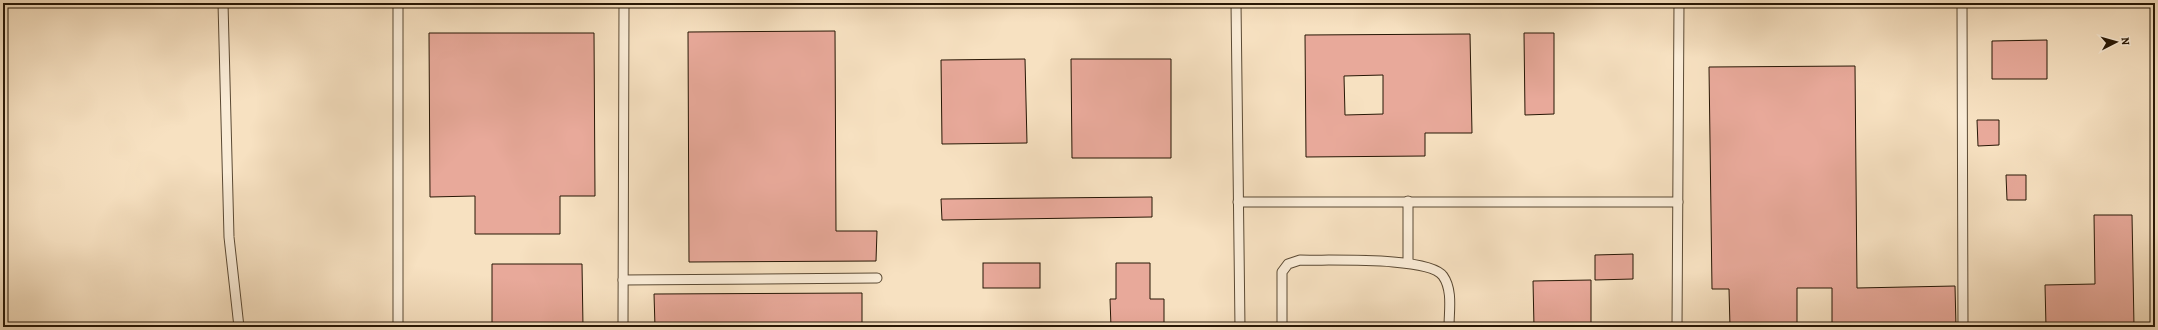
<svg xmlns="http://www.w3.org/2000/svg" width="2158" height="330" viewBox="0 0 2158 330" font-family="Alegreya,serif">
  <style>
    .building { fill: #e8a99a; stroke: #271705; fill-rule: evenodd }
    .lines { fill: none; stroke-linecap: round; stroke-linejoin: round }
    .service-casing { stroke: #5b4a34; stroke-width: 11 }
    .service { stroke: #faecd7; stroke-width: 9 }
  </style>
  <rect width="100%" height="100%" fill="#f7e1c1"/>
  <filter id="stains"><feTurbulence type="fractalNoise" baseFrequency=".005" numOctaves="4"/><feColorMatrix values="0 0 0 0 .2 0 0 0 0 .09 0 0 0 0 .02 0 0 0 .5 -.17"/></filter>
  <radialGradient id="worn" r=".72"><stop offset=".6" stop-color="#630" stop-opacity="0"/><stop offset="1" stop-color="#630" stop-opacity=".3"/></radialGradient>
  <g class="building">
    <polygon points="835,31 836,231 877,231 876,261 689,262 688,32"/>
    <polygon points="429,33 594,33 595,196 560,196 560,234 475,234 475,196 430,197"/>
    <polygon points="1524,33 1554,33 1554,114 1525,115"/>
    <path d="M 1470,34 L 1472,133 L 1425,133 L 1425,156 L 1306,157 L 1305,35 ZM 1383,75 L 1383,114 L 1345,115 L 1344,76 Z"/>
    <polygon points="2047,40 2047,79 1992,79 1992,41"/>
    <polygon points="1025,59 1027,143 942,144 941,60"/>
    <polygon points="1071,59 1171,59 1171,158 1072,158"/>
    <polygon points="1855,66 1857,288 1955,286 1956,327 1832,327 1832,288 1797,288 1797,327 1730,327 1729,289 1712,289 1709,67"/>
    <polygon points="1977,120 1999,120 1999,145 1978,146"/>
    <polygon points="2006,175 2026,175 2026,200 2007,200"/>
    <polygon points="1152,197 1152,217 942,220 941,199"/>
    <polygon points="2094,215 2132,215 2134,327 2046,327 2045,285 2095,284"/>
    <polygon points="1633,254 1633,279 1595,280 1595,255"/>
    <rect x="983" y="263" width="57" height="25"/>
    <polygon points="1116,263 1150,263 1150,299 1164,299 1164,327 1111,327 1110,299 1116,299"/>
    <polygon points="492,264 582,264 583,327 492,327"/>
    <polygon points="1591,280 1591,327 1534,327 1533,281"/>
    <polygon points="862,293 862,327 655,327 654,294"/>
  </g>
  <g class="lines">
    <defs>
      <g id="service">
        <polyline points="223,3 229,237 239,327"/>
        <polyline points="398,3 398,327"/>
        <polyline points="1236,3 1240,327"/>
        <polyline points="1962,3 1963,327"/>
        <polyline points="1238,202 1678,202"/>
        <polyline points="1408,262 1408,201"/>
        <polyline points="623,280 877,278"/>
        <polyline points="623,327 624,3"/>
        <path d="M 1282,327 L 1282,272 L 1288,264 L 1300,260 C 1326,261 1429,256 1443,276 C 1453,290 1449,311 1449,327"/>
        <polyline points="1677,327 1679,3"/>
      </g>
    </defs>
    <use href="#service" class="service-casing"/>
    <use href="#service" class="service"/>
  </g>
  <rect width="2158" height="330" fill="none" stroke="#f7e1c1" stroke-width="16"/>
  <rect x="4" y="4" width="2150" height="322" fill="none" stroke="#271705" stroke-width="2"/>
  <rect x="8" y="8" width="2142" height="314" fill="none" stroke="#271705"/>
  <g transform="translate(2116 42) rotate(84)" stroke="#faecd7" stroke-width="3" paint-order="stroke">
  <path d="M0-3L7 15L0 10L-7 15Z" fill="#271705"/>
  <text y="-6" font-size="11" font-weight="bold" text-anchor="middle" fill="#271705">N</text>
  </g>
  <rect width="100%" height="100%" filter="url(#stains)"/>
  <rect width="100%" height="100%" fill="url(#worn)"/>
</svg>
